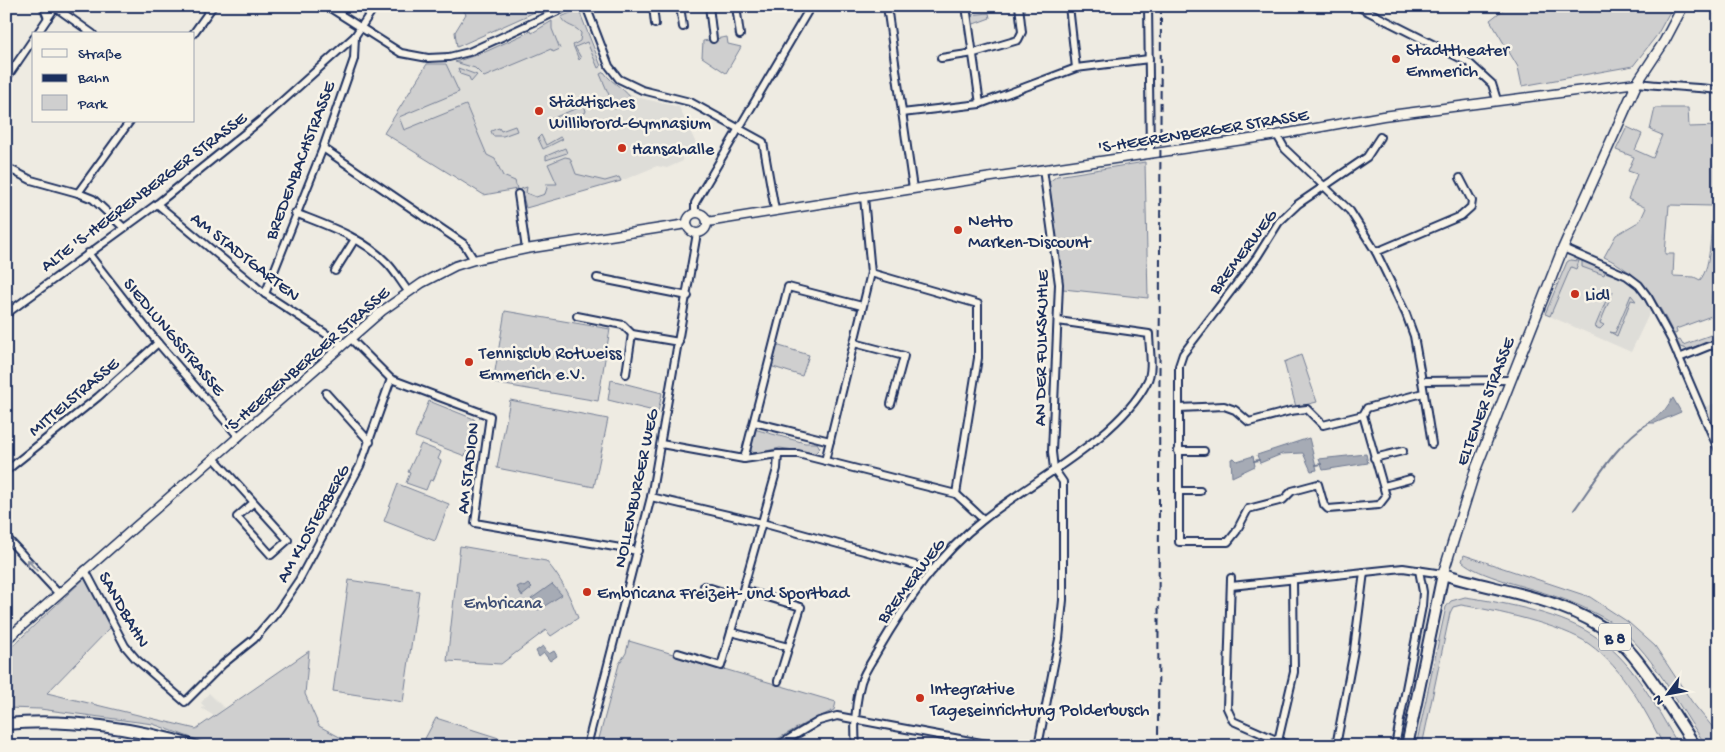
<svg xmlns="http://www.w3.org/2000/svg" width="1725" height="752" viewBox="0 0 1725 752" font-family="'Gochi Hand',sans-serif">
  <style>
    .built { fill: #deddd8 }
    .green { fill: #cfcfcf; stroke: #757f96; fill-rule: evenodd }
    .water { fill: #a6abb5; stroke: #6e7992 }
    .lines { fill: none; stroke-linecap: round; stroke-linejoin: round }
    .stream { stroke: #6e7992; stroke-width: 2 }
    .minor-casing { stroke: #1b2f5e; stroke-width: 10 }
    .tertiary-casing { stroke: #1b2f5e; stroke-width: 11 }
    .secondary-casing { stroke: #1b2f5e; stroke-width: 12 }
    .primary-casing { stroke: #1b2f5e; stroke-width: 14 }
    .minor { stroke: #f7f3e8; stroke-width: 6 }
    .tertiary { stroke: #f7f3e8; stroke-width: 8 }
    .secondary { stroke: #f7f3e8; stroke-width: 9 }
    .primary { stroke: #f7f3e8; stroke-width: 10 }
    .rail { stroke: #1b2f5e; stroke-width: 2; stroke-dasharray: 8 4; stroke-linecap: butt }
    .oneway { stroke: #8991a3 }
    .poi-dot { fill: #c8321e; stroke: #f7f3e8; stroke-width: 2 }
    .labels { text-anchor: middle; stroke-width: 5; stroke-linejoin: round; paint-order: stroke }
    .shield { fill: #f7f3e8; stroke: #5d6a87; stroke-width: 1 }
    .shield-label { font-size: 16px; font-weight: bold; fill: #1b2f5e }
    .poi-label { font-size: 18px; fill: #1b2f5e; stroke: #f7f3e8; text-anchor: start }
    .street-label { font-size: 18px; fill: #1b2f5e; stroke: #f7f3e8 }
    .park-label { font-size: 18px; fill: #3f4f75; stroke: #f7f3e8 }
  </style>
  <rect width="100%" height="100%" fill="#eeebe2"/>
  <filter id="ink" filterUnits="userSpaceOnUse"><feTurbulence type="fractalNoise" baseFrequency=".02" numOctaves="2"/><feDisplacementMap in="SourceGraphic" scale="10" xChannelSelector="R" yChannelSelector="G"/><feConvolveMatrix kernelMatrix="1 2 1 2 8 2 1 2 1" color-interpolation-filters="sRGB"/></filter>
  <g filter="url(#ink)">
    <g class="built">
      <polygon points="575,11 580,13 604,72 613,83 636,97 679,107 698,148 681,156 683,161 667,168 657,166 621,181 526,208 521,189 484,195 384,133 427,64 440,65 470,58 531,31 532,33 541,29 540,26"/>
      <polygon points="1568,257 1585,261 1622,277 1638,289 1652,308 1631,352 1545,314"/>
      <polygon points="1719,402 1719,441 1704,407"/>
      <polygon points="209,693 224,708 216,717 201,708 205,707 201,703"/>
    </g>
    <g class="green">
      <polygon points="459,6 548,6 457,47 455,32 466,14"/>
      <polygon points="1508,6 1587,6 1591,12 1601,6 1673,6 1657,35 1633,66 1522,86 1518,67 1490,20"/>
      <path d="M 575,11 L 580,13 L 601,66 L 598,68 L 587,42 L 575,47 L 581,58 L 579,60 L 573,45 L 580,41 L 581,33 C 575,25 565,27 561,17 Z"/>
      <polygon points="989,13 990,18 971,25 970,15"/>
      <polygon points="552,21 552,29 560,49 553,52 551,49 484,77 475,68 455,62 485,52 531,31 532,33"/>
      <polygon points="727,37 728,44 741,47 726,73 702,57 703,41"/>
      <polygon points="427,64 446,64 459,92 399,117 404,130 466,105 487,155 495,159 503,176 515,181 517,189 484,195 384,133"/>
      <polygon points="458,68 477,75 471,82 469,77 460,74"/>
      <path d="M 604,72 C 612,84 628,90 633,102 L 615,109 L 600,74 Z"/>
      <polygon points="584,105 586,111 585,113 554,125 551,119"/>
      <path d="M 1655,108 L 1688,108 L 1689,127 L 1719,126 L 1719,326 L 1714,315 L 1676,329 L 1677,333 L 1675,334 L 1673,333 C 1658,300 1638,272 1604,257 L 1616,235 L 1640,221 L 1646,208 L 1628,199 L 1637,174 L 1628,171 L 1634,157 L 1616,150 L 1627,127 L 1642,134 L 1635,150 L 1653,158 L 1662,135 L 1650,130 ZM 1669,205 L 1712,206 C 1711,225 1712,267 1700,280 L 1694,277 L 1673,276 L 1674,254 L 1665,254 Z"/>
      <polygon points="515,126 517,131 503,136 493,136 491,131 499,128 501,131"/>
      <polygon points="541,135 546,145 560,137 563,139 543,149 538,138"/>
      <polygon points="565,148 567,153 546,160 546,156"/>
      <polygon points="565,157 570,158 576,174 605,181 619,177 621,181 526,208 521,189 527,187 526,193 536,197 545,194 547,188 546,184 557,184 548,164"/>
      <polygon points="1145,162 1148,298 1063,289 1049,182 1057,176"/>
      <polygon points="1570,260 1579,261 1576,269 1571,267 1550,316 1545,314 1567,262"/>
      <polygon points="1582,260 1585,261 1622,277 1621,278 1605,272 1604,275 1582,267"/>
      <polygon points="1610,291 1613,292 1600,323 1604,325 1600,329 1595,327"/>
      <polygon points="1631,295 1636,301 1631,300 1617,336 1610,332 1615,333"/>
      <polygon points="505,311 610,329 598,401 493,383"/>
      <polygon points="1719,332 1719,340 1687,349 1680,347 1677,341 1680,340 1683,345"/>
      <polygon points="776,345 809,355 802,376 770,366"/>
      <polygon points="1301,355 1317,402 1296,407 1284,362"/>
      <polygon points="611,380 662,393 658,412 608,400"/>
      <polygon points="510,400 608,419 594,487 497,468"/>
      <polygon points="429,401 474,419 476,424 465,456 415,437"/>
      <polygon points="754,429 805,443 817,443 820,448 815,453 780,448 757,453 752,452 750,448"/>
      <polygon points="421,444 441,452 438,459 441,461 433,481 430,480 426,490 406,483 410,473 408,472"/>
      <polygon points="398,484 449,504 435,541 384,521"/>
      <path d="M 460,546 L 546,561 C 561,578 570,596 578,618 L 551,636 L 546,630 L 501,664 L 447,661 Z"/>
      <path d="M 1464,555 L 1590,597 L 1628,622 L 1655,646 L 1692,702 L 1719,735 L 1719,746 L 1707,746 C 1677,707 1652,647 1609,621 C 1592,611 1573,602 1554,596 C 1532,588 1477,576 1462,561 Z"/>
      <polygon points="86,577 111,627 47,693 196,729 309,651 305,694 319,726 349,742 389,746 214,746 153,724 40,709 6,708 6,652"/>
      <polygon points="349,580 419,591 403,702 333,691"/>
      <path d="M 1465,597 C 1506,603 1565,614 1599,639 C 1635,664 1657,709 1679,746 L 1664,746 C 1644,709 1624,669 1589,644 C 1563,625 1493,610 1461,605 L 1453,607 L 1450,613 L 1422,746 L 1416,746 L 1446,607 L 1451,601 Z"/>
      <polygon points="629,641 836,702 834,710 804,724 765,746 597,746 619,664 626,653"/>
      <polygon points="436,718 502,739 551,746 421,746"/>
    </g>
    <g class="water">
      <polygon points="1673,398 1681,412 1655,423 1648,423 1664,411"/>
      <polygon points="1309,438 1317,470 1311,471 1303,453 1282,454 1260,463 1257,455"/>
      <polygon points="1366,454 1368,463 1323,470 1319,459"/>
      <polygon points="1253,456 1255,466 1232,477 1231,459 1234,458 1237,461"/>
      <polygon points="528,584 532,588 522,596 517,587 521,585 524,587"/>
      <polygon points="552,584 562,595 543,607 543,610 541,608 538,610 531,599"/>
      <polygon points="543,646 549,654 554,651 557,656 550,661 544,653 539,657 536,651"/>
    </g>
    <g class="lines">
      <g class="stream">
        <polyline points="1254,461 1259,460"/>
        <polyline points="1316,465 1321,464"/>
        <path d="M 1574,510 C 1596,480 1617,442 1650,422"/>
      </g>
      <defs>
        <g id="minor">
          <polyline points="43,6 48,18"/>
          <polyline points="327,6 401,53 428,58 449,57 469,52 569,6"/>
          <polyline points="586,6 609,66 619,79 642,90 690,102 763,142 775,210"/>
          <polyline points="653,6 655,24"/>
          <polyline points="680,6 683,27"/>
          <polyline points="709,6 713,39"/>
          <polyline points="736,6 740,35"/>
          <polyline points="887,6 913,189"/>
          <polyline points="966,6 980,104"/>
          <polyline points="1069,6 1076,68"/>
          <polyline points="1148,6 1150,153"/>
          <polyline points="1357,6 1468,62 1492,84 1497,100"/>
          <polyline points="55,7 93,34"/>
          <polyline points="37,34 56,6"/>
          <polyline points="193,34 213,6"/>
          <polyline points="941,58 974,53 1018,40 1022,32 1019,6"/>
          <polyline points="6,79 34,38"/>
          <path d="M 1637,83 C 1664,86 1691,87 1719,90"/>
          <polyline points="902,113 980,104 1076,68 1149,59"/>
          <polyline points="1277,135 1285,149 1350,211 1376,252 1406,314 1414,336 1422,381 1509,380"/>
          <polyline points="323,148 464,244 474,260"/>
          <polyline points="6,167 31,180 78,193 93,199 123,227"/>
          <polyline points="78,193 130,121"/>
          <polyline points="518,194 526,249"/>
          <polyline points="157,204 265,294 343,345"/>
          <polyline points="695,212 695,203 811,6"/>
          <path d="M 295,213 C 328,226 362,237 387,263 C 395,271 401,282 408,291"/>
          <polyline points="1563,248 1627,276 1639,285 1648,297 1671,339 1719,451"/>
          <polyline points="1376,252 1461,216 1471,207 1472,201 1460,178"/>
          <polyline points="88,253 158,343 239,437"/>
          <polyline points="335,271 355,239"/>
          <polyline points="871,273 978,304 978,358 956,494"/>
          <polyline points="597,278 688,296"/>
          <polyline points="265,294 323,148 354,59 355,36"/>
          <polyline points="6,314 157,204 260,121 355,36 375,6"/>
          <polyline points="577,316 623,325 632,334 679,342"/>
          <polyline points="351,339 391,379 490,416 475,523 638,551"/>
          <polyline points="854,343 904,356 891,404"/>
          <polyline points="1679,358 1709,346 1719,345"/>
          <polyline points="626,374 632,334"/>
          <polyline points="1422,381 1432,444"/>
          <polyline points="326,393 370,442"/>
          <polyline points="1179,408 1224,406 1235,410 1249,422 1290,411 1307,409 1323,425 1363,415 1367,408 1423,393"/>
          <polyline points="1363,415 1386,496 1379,505 1328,509 1324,505 1318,484 1292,491 1283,500 1248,509 1236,532 1228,542 1179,542 1179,366 1183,354 1257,257 1279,222 1298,204 1367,157 1380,137"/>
          <polyline points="754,422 830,441"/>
          <polyline points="661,444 744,459 778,454 798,454 956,494 983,519"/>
          <polyline points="1178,451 1204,451"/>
          <polyline points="778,454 777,469 731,632 788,647"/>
          <polyline points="214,458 288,540 271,555 237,517 253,503"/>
          <polyline points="1374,458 1403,451"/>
          <polyline points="744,459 788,287 862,306"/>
          <polyline points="825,461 871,273 864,197"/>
          <polyline points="6,471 98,397 158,343"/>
          <polyline points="1384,486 1410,479"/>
          <polyline points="1179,491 1200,491"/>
          <polyline points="651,497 762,523 933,570"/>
          <polyline points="6,537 59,594"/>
          <polyline points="85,570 125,646 136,659 185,702 223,664 254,639 278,611 299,580 360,466 391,379"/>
          <polyline points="1231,578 1227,708 1233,721 1290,746"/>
          <polyline points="704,586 742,598"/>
          <polyline points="1231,586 1403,568 1443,574"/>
          <polyline points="744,590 801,607 778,681"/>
          <polyline points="678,653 721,666 731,632"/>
          <polyline points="1278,741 1294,672 1293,580"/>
          <polyline points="587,746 651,497 697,233"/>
          <polyline points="777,746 819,721 837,716 997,746"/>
          <path d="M 856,746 C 854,724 855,704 861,682 C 864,672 872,661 877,652 C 905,604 939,554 983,520 C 1031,481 1119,438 1147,382 C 1154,370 1149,347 1149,334 L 1058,321"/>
          <polyline points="1038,746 1059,639 1063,600 1063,482 1054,469 1052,452 1059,284 1043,169"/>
          <polyline points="1336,746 1354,650 1364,572"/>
          <polyline points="1395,746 1422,606 1423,592 1419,570"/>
        </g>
        <g id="tertiary">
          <circle cx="697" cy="223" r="10"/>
          <polyline points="707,222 938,185 1277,135 1383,116 1637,83"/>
          <polyline points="6,640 382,311 422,283 455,266 474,260 526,249 687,224"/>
        </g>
        <polyline id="secondary" points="1443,574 1475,471 1563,248 1637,83 1664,42 1683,6"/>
        <g id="primary">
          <path d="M 6,724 C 66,718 137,728 194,746"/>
          <path d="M 1407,746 L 1443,574 C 1499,592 1566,597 1614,636 C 1641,658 1674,715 1695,746"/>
        </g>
      </defs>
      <use href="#minor" class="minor-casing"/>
      <use href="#tertiary" class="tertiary-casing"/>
      <use href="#secondary" class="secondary-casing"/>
      <use href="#primary" class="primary-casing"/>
      <use href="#minor" class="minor"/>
      <use href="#tertiary" class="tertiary"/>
      <use href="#secondary" class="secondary"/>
      <use href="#primary" class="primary"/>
      <polyline class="rail" points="1158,746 1161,6"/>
    </g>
    <defs><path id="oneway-shaft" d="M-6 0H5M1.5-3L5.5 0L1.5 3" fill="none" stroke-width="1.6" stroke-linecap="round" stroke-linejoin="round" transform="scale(1.25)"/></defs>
    <use class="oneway" href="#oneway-shaft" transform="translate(32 565) rotate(-132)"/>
  </g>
  <g class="poi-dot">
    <circle cx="1396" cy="59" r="5"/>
    <circle cx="539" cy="111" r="5"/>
    <circle cx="622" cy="148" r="5"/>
    <circle cx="958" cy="230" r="5"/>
    <circle cx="1575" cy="294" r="5"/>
    <circle cx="469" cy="362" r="5"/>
    <circle cx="587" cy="592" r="5"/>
    <circle cx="920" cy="698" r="5"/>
  </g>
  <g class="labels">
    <rect class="shield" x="1599" y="623.5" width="32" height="27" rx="4"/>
    <g class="shield-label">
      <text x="1615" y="643">B 8</text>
    </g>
    <g class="poi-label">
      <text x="1406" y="55">Stadttheater<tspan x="1406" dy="21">Emmerich</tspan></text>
      <text x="549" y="107">Städtisches<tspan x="549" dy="21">Willibrord-Gymnasium</tspan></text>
      <text x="632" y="154">Hansahalle</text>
      <text x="968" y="226">Netto<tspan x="968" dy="21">Marken-Discount</tspan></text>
      <text x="1585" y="300">Lidl</text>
      <text x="479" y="358">Tennisclub Rotweiss<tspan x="479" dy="21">Emmerich e.V.</tspan></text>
      <text x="597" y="598">Embricana Freizeit- und Sportbad</text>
      <text x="930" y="694">Integrative<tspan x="930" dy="21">Tageseinrichtung Polderbusch</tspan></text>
    </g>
    <g class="street-label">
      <text transform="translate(1203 130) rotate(-9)" y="6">'S-HEERENBERGER STRASSE</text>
      <text transform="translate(299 160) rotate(-69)" y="6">BREDENBACHSTRASSE</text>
      <text transform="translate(143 191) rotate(-37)" y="6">ALTE 'S-HEERENBERGER STRASSE</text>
      <text transform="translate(1242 251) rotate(-53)" y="6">BREMERWEG</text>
      <text transform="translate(246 256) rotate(38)" y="6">AM STADTGARTEN</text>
      <text transform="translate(175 336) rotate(50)" y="6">SIEDLUNGSSTRASSE</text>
      <text transform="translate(1040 348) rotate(-89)" y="6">AN DER FULKSKUHLE</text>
      <text transform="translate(306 359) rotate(-41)" y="6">'S-HEERENBERGER STRASSE</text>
      <text transform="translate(73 396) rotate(-40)" y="6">MITTELSTRASSE</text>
      <text transform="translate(1484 401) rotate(-69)" y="6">ELTENER STRASSE</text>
      <text transform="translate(467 468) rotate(-83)" y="6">AM STADION</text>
      <text transform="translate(635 488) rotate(-78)" y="6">NOLLENBURGER WEG</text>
      <text transform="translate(312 523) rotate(-61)" y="6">AM KLOSTERBERG</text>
      <text transform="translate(910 580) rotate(-53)" y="6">BREMERWEG</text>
      <text transform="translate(125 609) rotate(60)" y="6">SANDBAHN</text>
    </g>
    <g class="park-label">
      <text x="503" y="608">Embricana</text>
    </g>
  </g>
  <rect width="1725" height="752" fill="none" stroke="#f7f3e8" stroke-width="25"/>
  <rect x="12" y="12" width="1700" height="727" fill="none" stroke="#1b2f5e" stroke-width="2" filter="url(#ink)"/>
  <rect x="32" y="32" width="162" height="90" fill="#f7f3e8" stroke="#9fa5b1"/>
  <rect x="42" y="49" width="25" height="8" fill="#f7f3e8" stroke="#9fa5b1"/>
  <text x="78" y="58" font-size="15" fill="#1b2f5e">Straße</text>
  <rect x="42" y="74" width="25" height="8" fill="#1b2f5e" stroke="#9fa5b1"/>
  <text x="78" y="82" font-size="15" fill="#1b2f5e">Bahn</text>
  <rect x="42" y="95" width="25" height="15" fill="#cfcfcf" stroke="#9fa5b1"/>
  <text x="78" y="108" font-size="15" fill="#1b2f5e">Park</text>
  <g transform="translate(1668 694) rotate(238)" stroke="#f7f3e8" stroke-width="4" paint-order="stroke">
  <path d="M0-4L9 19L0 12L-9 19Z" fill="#1b2f5e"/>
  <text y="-8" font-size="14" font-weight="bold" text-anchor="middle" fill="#1b2f5e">N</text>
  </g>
</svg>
